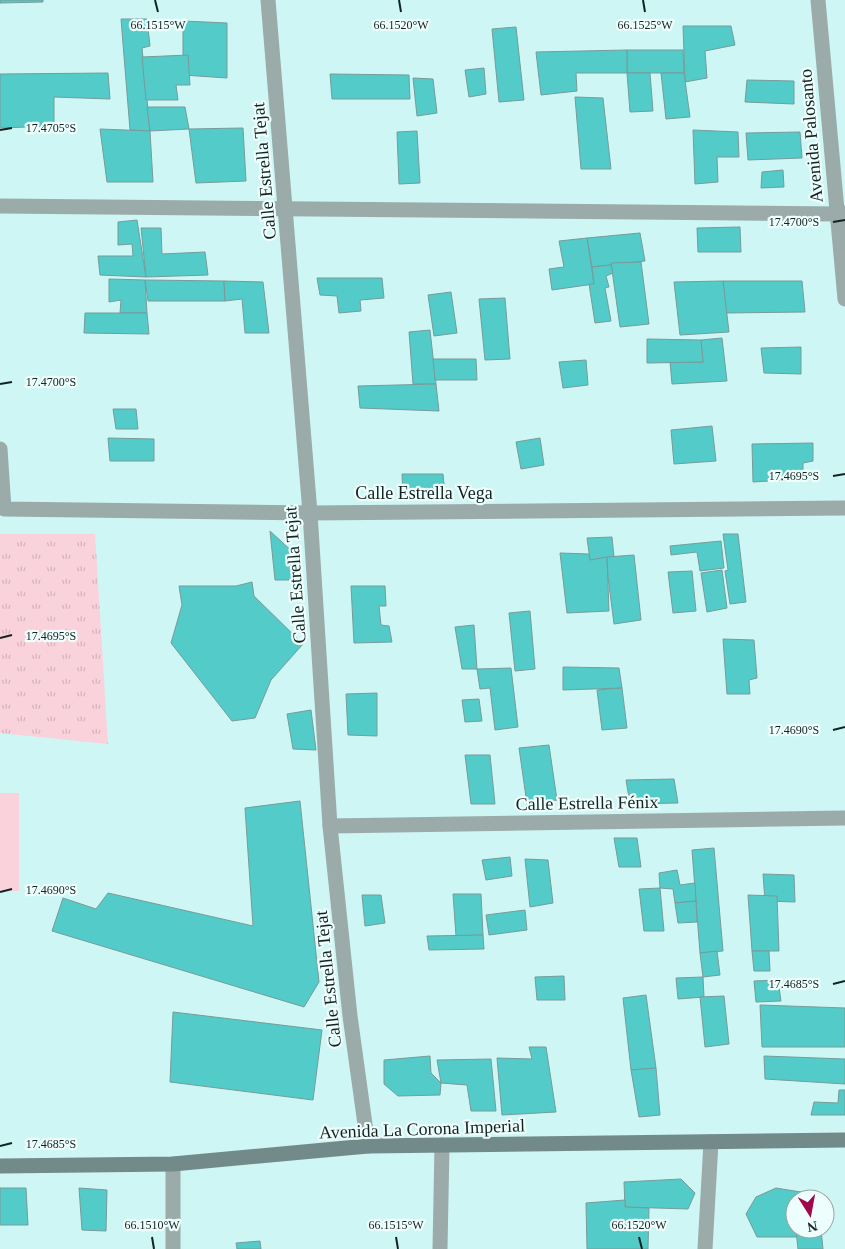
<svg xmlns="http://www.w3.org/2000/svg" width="845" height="1249" viewBox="0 0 845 1249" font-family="Georgia,serif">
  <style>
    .grass { fill: url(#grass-tufts) }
    .garden { fill: #fad2db }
    .building { fill: #53cbc8; stroke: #769c9a }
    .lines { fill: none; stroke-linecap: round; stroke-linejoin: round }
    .street { stroke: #9aabaa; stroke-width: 15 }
    .secondary { stroke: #728a89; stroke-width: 15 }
    .ticks { fill: none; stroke: #132322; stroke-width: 2 }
    .labels { text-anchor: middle; stroke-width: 4.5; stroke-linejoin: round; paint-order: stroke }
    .street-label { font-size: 18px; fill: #132322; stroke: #eefefd }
    .ticks-label { font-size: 12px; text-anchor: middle; fill: #132322; stroke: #eefefd; stroke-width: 4.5; stroke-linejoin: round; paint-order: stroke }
  </style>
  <defs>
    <pattern id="grass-tufts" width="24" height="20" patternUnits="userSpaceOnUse" patternTransform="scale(1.25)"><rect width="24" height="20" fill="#fad2db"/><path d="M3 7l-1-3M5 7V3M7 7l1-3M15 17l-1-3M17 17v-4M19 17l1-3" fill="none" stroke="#d5b4bc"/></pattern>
  </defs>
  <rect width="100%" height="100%" fill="#cef6f4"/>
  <polygon class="grass" points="0,534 95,534 108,744 0,733"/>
  <rect class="garden" x="0" y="793" width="19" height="98"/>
  <g class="building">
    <polygon points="0,0 43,0 43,2 0,3"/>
    <polygon points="121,19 147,19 150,46 142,48 150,131 130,130"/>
    <polygon points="183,21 227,23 227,78 183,75"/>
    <polygon points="683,26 731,26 735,45 705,51 707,78 685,82"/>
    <polygon points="516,27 524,100 499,102 492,29"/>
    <polygon points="627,50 683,50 684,73 627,73"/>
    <polygon points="627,50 627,73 576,73 577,91 541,95 536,52"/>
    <polygon points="188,55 190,85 176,85 178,100 146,100 142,57"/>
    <polygon points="484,68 486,94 469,97 465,70"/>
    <polygon points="108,73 110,99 54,97 54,126 0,128 0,74"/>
    <polygon points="627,73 650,73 653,111 630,112"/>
    <polygon points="661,73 684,73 690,117 666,119"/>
    <polygon points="330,74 409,75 410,99 332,99"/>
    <polygon points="413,78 433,79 437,113 417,116"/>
    <polygon points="747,80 794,81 794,104 745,102"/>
    <polygon points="575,97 603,98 611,169 581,169"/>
    <polygon points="147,107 185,107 189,129 150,131"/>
    <polygon points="243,128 246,181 196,183 189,129"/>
    <polygon points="100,129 150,131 153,182 107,182"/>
    <polygon points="693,130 738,132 739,157 717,157 718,182 695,184"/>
    <polygon points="417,131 420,183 399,184 397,132"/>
    <polygon points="800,132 802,158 748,160 746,133"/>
    <polygon points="783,170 784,187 761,188 762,172"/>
    <polygon points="137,220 146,277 100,275 98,256 133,256 132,244 118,245 118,222"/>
    <polygon points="740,227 741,252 698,252 697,228"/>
    <polygon points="141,228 161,228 162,254 205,252 208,275 146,277"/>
    <polygon points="640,233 645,261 592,267 587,238"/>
    <polygon points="587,238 594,284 552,290 549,269 564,267 559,241"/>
    <polygon points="641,262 649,324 620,327 611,263"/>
    <polygon points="611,265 613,273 606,276 609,287 605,288 611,321 595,323 589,284 594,284 592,267"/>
    <polygon points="317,278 382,278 384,298 360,300 361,311 339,313 337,296 320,295"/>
    <polygon points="109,279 145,280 147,313 120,313 121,300 109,302"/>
    <polygon points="145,280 224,281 225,301 148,301"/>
    <polygon points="224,281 263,282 269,333 245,333 242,299 225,301"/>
    <polygon points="723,281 802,281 805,312 726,313"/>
    <polygon points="723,281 729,332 680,335 674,282"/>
    <polygon points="451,292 457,333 434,336 428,295"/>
    <polygon points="505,298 510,359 485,360 479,299"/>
    <polygon points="85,313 147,313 149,334 84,333"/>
    <polygon points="430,330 436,384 413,384 409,332"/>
    <polygon points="722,338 727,381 672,384 670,362 703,362 701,340"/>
    <polygon points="647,339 701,340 703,362 647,363"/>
    <polygon points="801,347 801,374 764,373 761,348"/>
    <polygon points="433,359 476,359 477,380 435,380"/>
    <polygon points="586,360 588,385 563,388 559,362"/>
    <polygon points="436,384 439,411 360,408 358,386"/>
    <polygon points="113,409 136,409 138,429 116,429"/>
    <polygon points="712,426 716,461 674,464 671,430"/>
    <polygon points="108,438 154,439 154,461 110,461"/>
    <polygon points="540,438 544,465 521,469 516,442"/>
    <polygon points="813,443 813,461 803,463 803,479 753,482 752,444"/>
    <polygon points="402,474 443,474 445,495 403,495"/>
    <polygon points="270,531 295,554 298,580 275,580"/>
    <polygon points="723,534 738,534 746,602 730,604 725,571 728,570"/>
    <polygon points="612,537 614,557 590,560 587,538"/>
    <polygon points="721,541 724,568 700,571 697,552 671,555 670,546"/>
    <polygon points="560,553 589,554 590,560 607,557 609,611 567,613"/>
    <polygon points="634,555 641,620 614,624 608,577 607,557"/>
    <polygon points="722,570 727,608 707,612 701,573"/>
    <polygon points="692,571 696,611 673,613 668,572"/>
    <polygon points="252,582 254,596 303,644 271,680 255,718 232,721 171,643 182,605 179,586 236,586"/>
    <polygon points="351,586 385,586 386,606 379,606 381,625 389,626 392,642 354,643"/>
    <polygon points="530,611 535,669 515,671 509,613"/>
    <polygon points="474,625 477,669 462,669 455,627"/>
    <polygon points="723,639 754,640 757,678 749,680 750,694 727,694"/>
    <polygon points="563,667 619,668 622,688 563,690"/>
    <polygon points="511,668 518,727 495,730 490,688 480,689 477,669"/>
    <polygon points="622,688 627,728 602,730 597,690"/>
    <polygon points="377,693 377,736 348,735 346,694"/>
    <polygon points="479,699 482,721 465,722 462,700"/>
    <polygon points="311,710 316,750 293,749 287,714"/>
    <polygon points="549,745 557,800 527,804 519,748"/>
    <polygon points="465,755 490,755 495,804 471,804"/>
    <polygon points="674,779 678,803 630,804 626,780"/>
    <polygon points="300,801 319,982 304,1007 52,931 63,898 96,909 108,893 253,926 245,808"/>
    <polygon points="614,838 637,838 641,867 619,867"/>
    <polygon points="714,848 723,951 700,953 692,850"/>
    <polygon points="510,857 512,876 486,880 482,860"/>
    <polygon points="525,859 548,860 553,903 530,907"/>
    <polygon points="677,870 680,885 695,883 696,901 675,903 673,889 660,888 659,873"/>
    <polygon points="763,874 794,875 795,902 765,901"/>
    <polygon points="660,888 664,931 644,931 639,889"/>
    <polygon points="453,894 481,894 483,935 456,936"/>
    <polygon points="362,895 381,895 385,923 365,926"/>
    <polygon points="748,895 777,896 779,951 752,951"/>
    <polygon points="696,901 697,922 678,923 675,903"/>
    <polygon points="525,910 527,930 489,935 486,915"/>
    <polygon points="483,935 484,949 429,950 427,936"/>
    <polygon points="717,951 720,975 703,977 700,953"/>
    <polygon points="752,951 769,951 770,971 754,971"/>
    <polygon points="564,976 565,1000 537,1000 535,977"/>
    <polygon points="703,977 704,997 678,999 676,978"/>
    <polygon points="778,980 781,1001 756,1002 754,981"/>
    <polygon points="646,995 656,1068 631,1070 623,998"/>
    <polygon points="724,996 729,1044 705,1047 700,997"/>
    <polygon points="760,1005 845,1008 845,1047 762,1047"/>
    <polygon points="173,1012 322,1030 313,1100 170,1082"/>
    <polygon points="529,1047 546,1047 556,1112 502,1115 497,1058 532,1059"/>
    <polygon points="430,1056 431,1073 441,1083 440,1095 398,1096 384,1084 384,1060"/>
    <polygon points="764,1056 845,1059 845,1084 765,1079"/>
    <polygon points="491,1059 496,1111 471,1111 467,1085 441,1083 437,1060"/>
    <polygon points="656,1068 660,1115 639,1117 631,1070"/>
    <polygon points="839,1090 845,1090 845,1115 811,1115 814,1102 838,1103"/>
    <polygon points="681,1179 695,1193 688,1209 625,1207 624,1182"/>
    <polygon points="0,1188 26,1188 28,1225 0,1225"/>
    <polygon points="79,1188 107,1190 106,1231 82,1230"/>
    <polygon points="776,1188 801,1192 801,1199 795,1199 795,1229 803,1229 804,1237 757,1237 746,1214 756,1197"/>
    <polygon points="625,1200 625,1207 649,1208 648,1249 587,1249 586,1203"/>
    <polygon points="821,1229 823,1249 798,1249 796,1231"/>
    <polygon points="260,1241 261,1249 237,1249 236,1243"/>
  </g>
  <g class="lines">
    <g class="street">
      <polyline points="268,0 310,513 330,826 350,1016 368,1146"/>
      <polyline points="818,0 845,299"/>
      <polyline points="0,206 837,214 845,213"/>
      <polyline points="0,449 4,509 310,513 845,508"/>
      <polyline points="330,826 845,818"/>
      <polyline points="173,1249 173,1164"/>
      <polyline points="440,1249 442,1145"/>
      <polyline points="705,1249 711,1142"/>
    </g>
    <polyline class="secondary" points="0,1166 173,1164 368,1146 845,1140"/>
  </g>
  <path class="ticks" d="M 155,0 L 158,12M 399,0 L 401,12M 643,0 L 645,12M 0,130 L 12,128M 833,222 L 845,220M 0,384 L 12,382M 833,476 L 845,474M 0,638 L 12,635M 833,730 L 845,727M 0,892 L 12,889M 833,984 L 845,981M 0,1146 L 12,1143M 152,1237 L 154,1249M 396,1237 L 398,1249M 639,1237 L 642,1249"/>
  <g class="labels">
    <g class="street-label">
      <text transform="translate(811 136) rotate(-95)" y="6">Avenida Palosanto</text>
      <text transform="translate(264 171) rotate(-95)" y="6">Calle Estrella Tejat</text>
      <text x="424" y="499">Calle Estrella Vega</text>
      <text transform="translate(295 575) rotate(-94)" y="6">Calle Estrella Tejat</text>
      <text transform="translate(587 803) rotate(-1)" y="6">Calle Estrella Fénix</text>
      <text transform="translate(328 979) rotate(-96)" y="6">Calle Estrella Tejat</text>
      <text transform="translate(422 1129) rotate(-2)" y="6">Avenida La Corona Imperial</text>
    </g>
  </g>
  <g class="ticks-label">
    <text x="158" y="29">66.1515°W</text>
    <text x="401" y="29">66.1520°W</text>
    <text x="645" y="29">66.1525°W</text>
    <text x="51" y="132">17.4705°S</text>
    <text x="794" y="226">17.4700°S</text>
    <text x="51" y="386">17.4700°S</text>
    <text x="794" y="480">17.4695°S</text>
    <text x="51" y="640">17.4695°S</text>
    <text x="794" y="734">17.4690°S</text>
    <text x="51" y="894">17.4690°S</text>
    <text x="794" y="988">17.4685°S</text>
    <text x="51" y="1148">17.4685°S</text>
    <text x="152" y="1229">66.1510°W</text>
    <text x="396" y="1229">66.1515°W</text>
    <text x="639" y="1229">66.1520°W</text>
  </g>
  <g transform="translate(810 1214) rotate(169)"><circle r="24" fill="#eefefd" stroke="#96a6a5"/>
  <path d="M0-4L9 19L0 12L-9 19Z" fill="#a0084e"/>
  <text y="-8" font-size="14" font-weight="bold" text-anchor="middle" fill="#132322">N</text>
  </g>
</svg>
